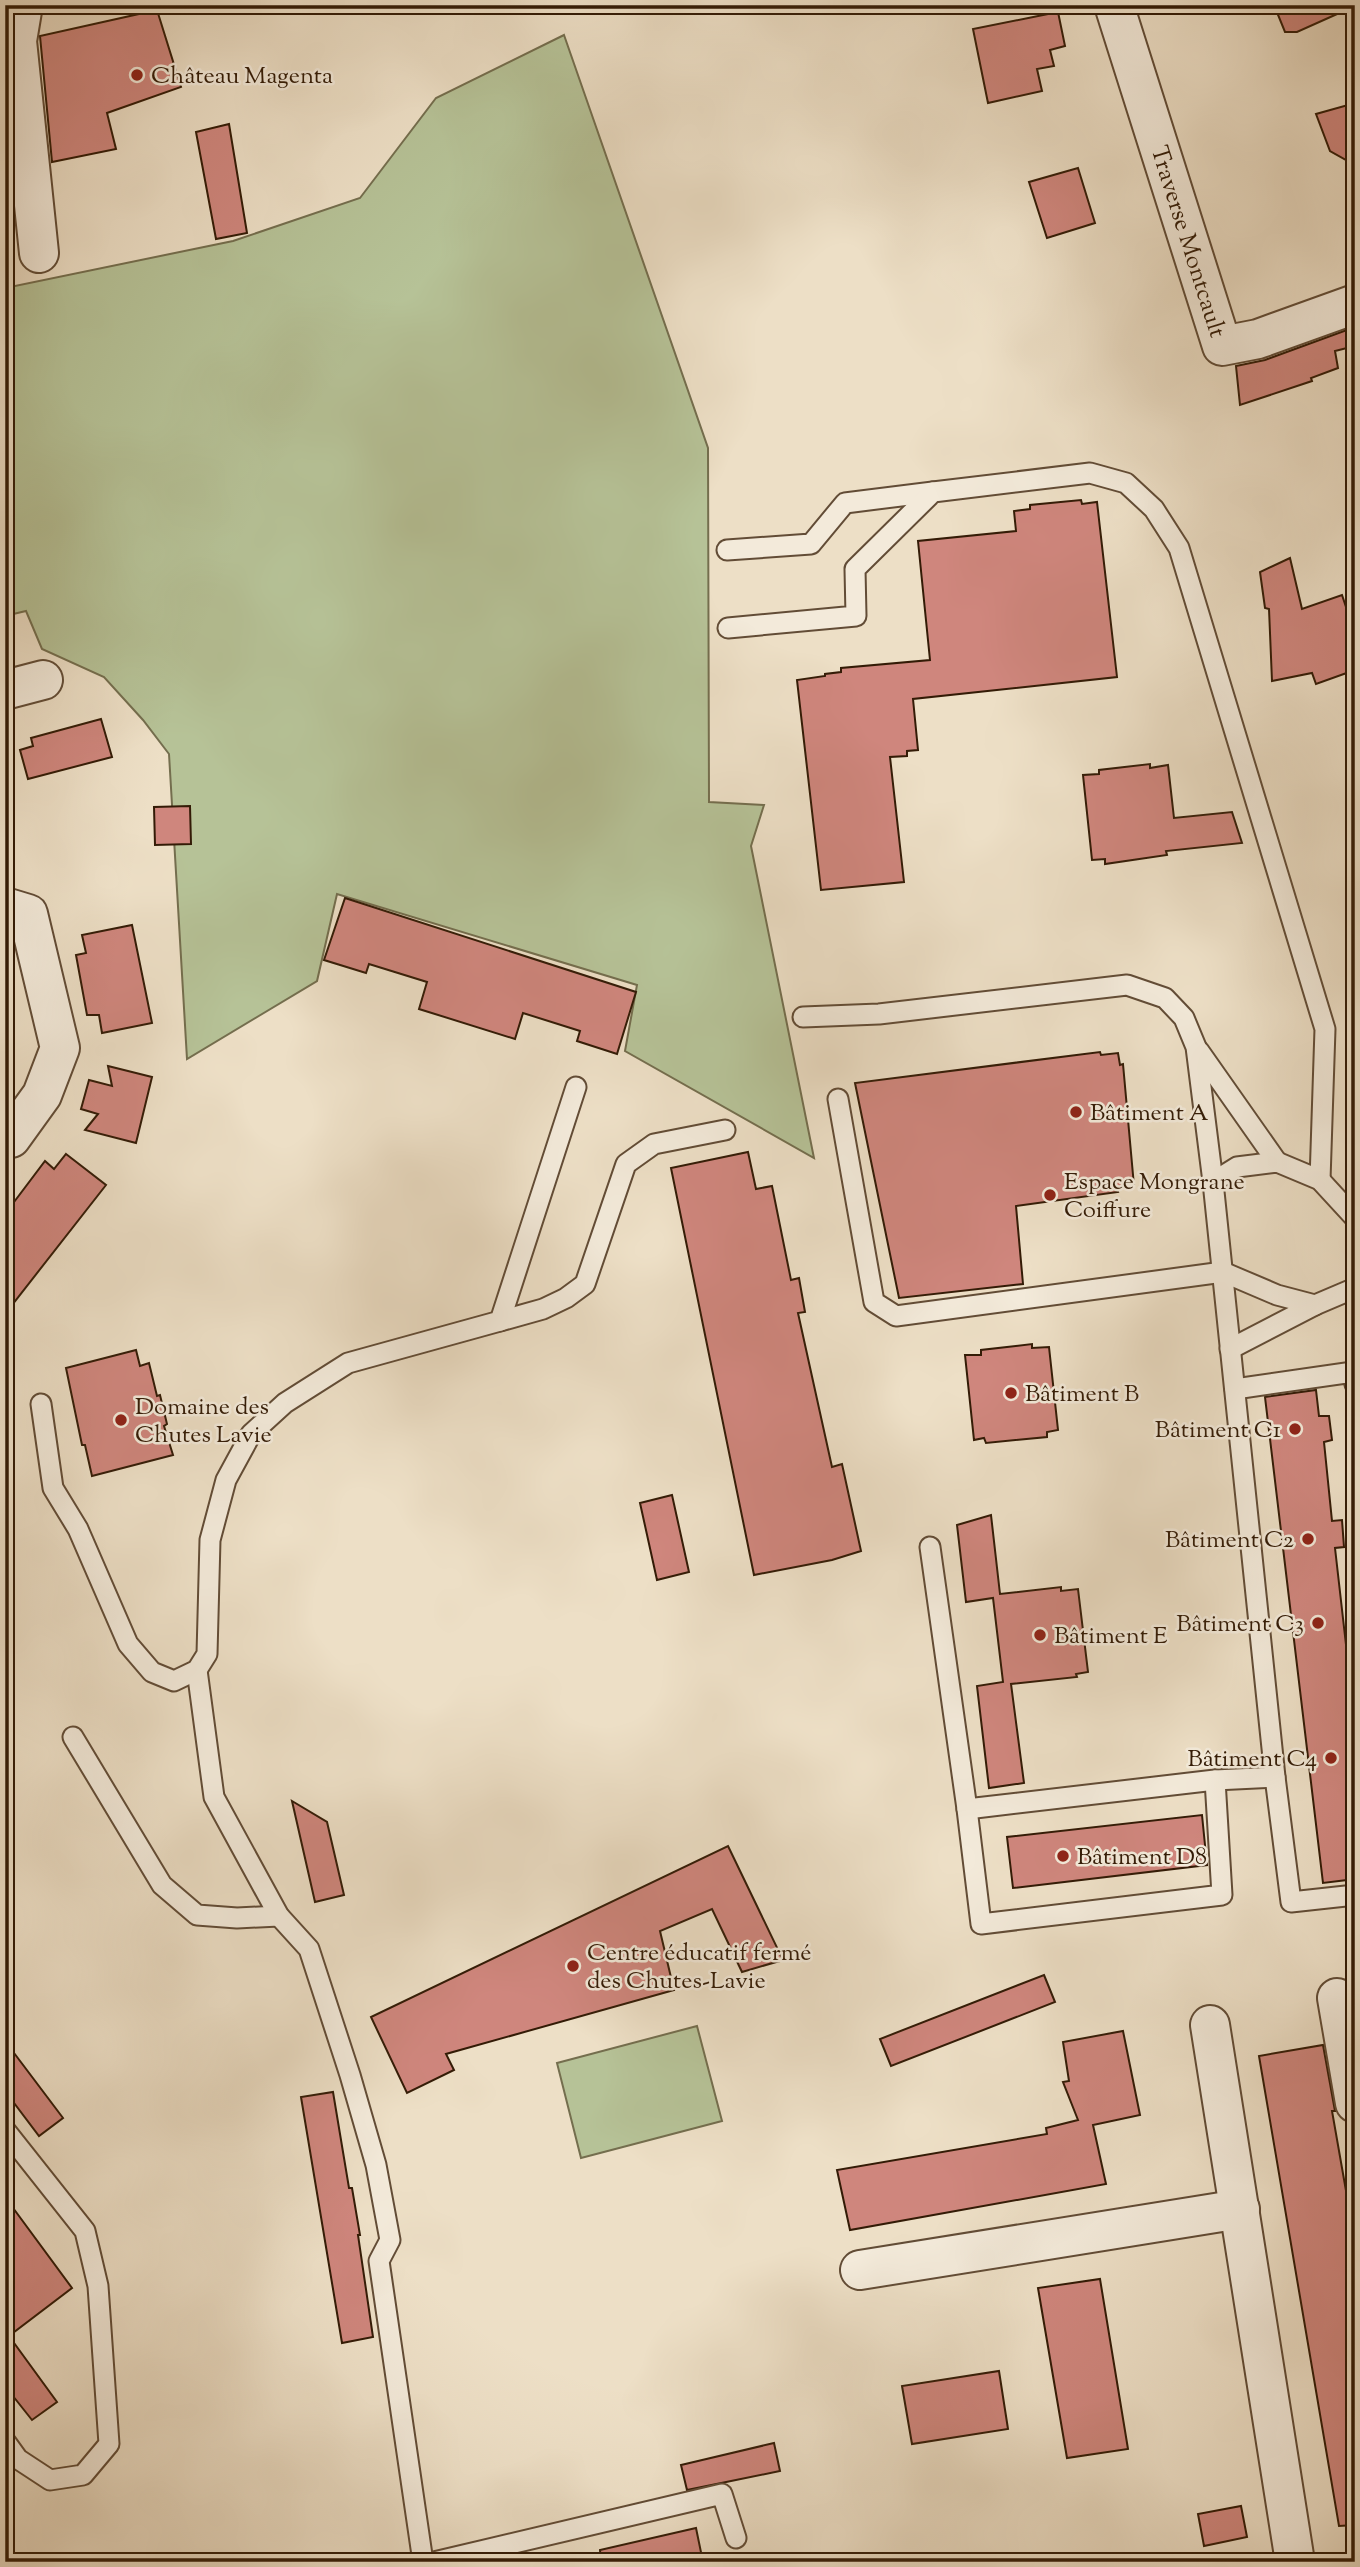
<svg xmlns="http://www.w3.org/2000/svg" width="1360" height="2567" viewBox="0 0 1360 2567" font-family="'Sorts Mill Goudy',serif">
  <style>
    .green { fill: #b6c297; stroke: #746e4e; stroke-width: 2 }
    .building { fill: #cf867d; stroke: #331b06; stroke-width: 2 }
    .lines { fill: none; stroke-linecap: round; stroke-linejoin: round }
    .lane-casing { stroke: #624c36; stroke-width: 23 }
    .street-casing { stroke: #624c36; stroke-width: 42 }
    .lane { stroke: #f3eada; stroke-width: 19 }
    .street { stroke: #f3eada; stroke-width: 38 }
    .poi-dot { fill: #8f2418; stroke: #f3eada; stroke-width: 2.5 }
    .labels { text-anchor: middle; stroke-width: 5; stroke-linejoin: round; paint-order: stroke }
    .poi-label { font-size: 24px; fill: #331b06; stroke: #f3eada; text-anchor: start }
    .street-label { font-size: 24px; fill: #331b06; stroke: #f3eada }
  </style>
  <rect width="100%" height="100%" fill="#eddfc6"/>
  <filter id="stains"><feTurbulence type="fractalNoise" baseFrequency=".00286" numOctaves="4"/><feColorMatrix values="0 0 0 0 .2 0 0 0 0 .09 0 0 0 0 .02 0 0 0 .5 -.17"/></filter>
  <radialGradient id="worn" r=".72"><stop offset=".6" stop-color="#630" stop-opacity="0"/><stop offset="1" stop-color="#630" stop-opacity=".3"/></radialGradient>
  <g class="green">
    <polygon points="564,35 708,448 709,802 764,805 751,846 814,1158 625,1051 637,985 337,894 317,981 187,1059 169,754 143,720 104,677 42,649 26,611 5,616 5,288 233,241 360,198 436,98"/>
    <polygon points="697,2026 722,2121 581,2158 557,2063"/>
  </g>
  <g class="building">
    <polygon points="1274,5 1355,5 1355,6 1297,32 1285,32"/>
    <polygon points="157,10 181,87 107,113 116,149 52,162 40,36"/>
    <polygon points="1058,12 1065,46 1050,50 1054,66 1037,69 1042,91 988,103 973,29"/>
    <polygon points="1355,103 1355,165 1330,151 1316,114"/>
    <polygon points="229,124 247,233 216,239 196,132"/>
    <polygon points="1078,168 1095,223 1047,238 1029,182"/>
    <polygon points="1355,327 1355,346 1335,351 1338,368 1311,378 1312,381 1240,405 1236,366 1265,360"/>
    <polygon points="1081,500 1082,504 1097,502 1117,677 913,699 918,750 907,751 907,756 890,757 904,882 821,890 797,680 825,676 825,674 841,672 841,668 930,660 918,541 1016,531 1014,511 1030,509 1030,505"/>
    <polygon points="1290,558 1302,609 1342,595 1355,634 1355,670 1316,684 1312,673 1272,681 1269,609 1265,608 1260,572"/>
    <polygon points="101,719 112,757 28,779 20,750 33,746 31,738"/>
    <polygon points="1150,764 1150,768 1168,765 1174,818 1232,812 1242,843 1166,851 1167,855 1105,864 1105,859 1092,860 1083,775 1099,774 1099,770"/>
    <polygon points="190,806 191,844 155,845 154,807"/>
    <polygon points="345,898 636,992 617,1054 577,1041 580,1031 523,1013 515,1039 419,1009 427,982 369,964 366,973 324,960"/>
    <polygon points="132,925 152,1023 102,1033 99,1015 87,1015 76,955 86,953 82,935"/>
    <polygon points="1100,1052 1101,1055 1118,1053 1120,1065 1123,1064 1134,1186 1117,1189 1118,1192 1016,1206 1023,1284 899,1298 855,1083"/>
    <polygon points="108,1066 152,1077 136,1143 85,1130 98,1114 81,1109 89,1080 112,1086"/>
    <polygon points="748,1152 756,1189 772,1186 791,1280 799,1278 805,1312 798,1313 832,1467 842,1464 861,1551 832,1560 754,1575 671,1168"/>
    <polygon points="66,1154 106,1185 5,1314 5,1214 45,1161 54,1169"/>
    <polygon points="1032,1344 1032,1348 1049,1347 1058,1430 1047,1432 1047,1437 986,1443 984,1438 974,1440 965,1355 981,1355 981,1350"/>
    <polygon points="136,1350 140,1366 149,1363 157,1396 160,1395 167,1424 164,1426 173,1455 92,1476 85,1445 82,1445 66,1368"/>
    <polygon points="1316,1390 1319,1416 1329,1416 1332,1440 1324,1442 1332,1521 1342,1520 1344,1547 1335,1548 1355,1724 1355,1879 1323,1883 1265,1397"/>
    <polygon points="672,1495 689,1572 657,1580 640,1503"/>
    <polygon points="991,1515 1000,1594 1061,1587 1061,1591 1078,1589 1088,1672 1076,1674 1077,1677 1011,1684 1024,1783 989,1788 977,1686 1003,1682 993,1598 966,1602 957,1525"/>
    <polygon points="292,1801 327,1822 344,1895 315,1902"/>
    <polygon points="1202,1815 1207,1865 1013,1888 1007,1837"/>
    <polygon points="728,1846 783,1960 742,1972 712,1909 660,1931 674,1990 446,2054 454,2070 407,2093 371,2017"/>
    <polygon points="1044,1975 1055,2002 891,2066 880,2039"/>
    <polygon points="1123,2031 1140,2115 1093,2125 1106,2184 850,2230 837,2170 1047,2134 1046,2128 1078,2120 1063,2082 1069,2081 1063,2042"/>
    <polygon points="5,2041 63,2118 39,2136 5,2091"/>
    <polygon points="1323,2045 1335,2111 1332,2111 1355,2242 1355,2525 1339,2526 1259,2056"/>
    <polygon points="333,2092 349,2188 352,2188 360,2235 358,2235 373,2337 342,2343 301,2097"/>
    <polygon points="5,2197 72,2288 9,2336 57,2402 32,2420 5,2386"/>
    <polygon points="1100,2279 1128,2449 1067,2458 1038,2288"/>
    <polygon points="999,2371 1008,2429 912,2444 902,2386"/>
    <polygon points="774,2443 780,2471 687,2490 681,2465"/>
    <polygon points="1241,2506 1247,2537 1204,2546 1198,2514"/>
    <polygon points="696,2528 703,2562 601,2562 600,2550"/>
  </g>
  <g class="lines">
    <defs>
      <g id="lane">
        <polyline points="727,550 811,544 845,503 933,492"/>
        <polyline points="728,628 856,616 855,569 933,492 1090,473 1126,483 1154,509 1179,548 1325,1029 1320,1180"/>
        <polyline points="803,1017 879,1014 1127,985 1165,998 1184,1018 1196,1047 1213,1182"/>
        <polyline points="1199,1051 1277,1162"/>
        <polyline points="838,1099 874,1302 896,1316 1223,1272 1277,1295 1315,1305"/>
        <polyline points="500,1321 543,1309 566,1298 585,1284 626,1164 654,1144 725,1130"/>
        <polyline points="1230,1349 1315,1305 1355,1288"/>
        <polyline points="1235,1389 1353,1372 1355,1384"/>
        <polyline points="41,1404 53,1488 78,1529 128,1644 152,1672 174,1681 197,1670 207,1654 210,1540 226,1480 251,1434 285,1403 348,1363 500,1321 576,1087"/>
        <polyline points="930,1547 967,1809 1215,1780 1275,1777 1213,1182 1237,1167 1277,1162 1320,1180 1355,1218"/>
        <polyline points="197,1670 214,1797 279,1916 309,1949 350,2075 376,2165 390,2240 379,2261 423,2562"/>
        <polyline points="73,1737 162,1885 197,1915 237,1918 279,1916"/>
        <polyline points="1275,1777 1291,1902 1355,1895"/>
        <polyline points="967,1809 981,1924 1222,1895 1215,1780"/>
        <polyline points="5,2130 85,2231 98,2286 109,2444 83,2475 50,2480 18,2459 5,2441"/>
        <polyline points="434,2562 722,2494 736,2538"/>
      </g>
      <g id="street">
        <polyline points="19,5 22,11 17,41 39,253"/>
        <path id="s1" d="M 1114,5 L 1222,346 L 1258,339 L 1355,304"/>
        <polyline points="5,690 43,680"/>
        <polyline points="5,907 28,914 60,1048 42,1095 11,1138 5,1136"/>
        <polyline points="1337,1998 1355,2103"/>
        <polyline points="1210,2025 1295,2562"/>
        <polyline points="860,2270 1240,2209"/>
      </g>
    </defs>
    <use href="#lane" class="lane-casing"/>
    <use href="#street" class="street-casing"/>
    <use href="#lane" class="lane"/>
    <use href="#street" class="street"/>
  </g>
  <g class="poi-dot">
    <circle cx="137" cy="75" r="7"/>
    <circle cx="1076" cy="1112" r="7"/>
    <circle cx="1050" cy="1195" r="7"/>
    <circle cx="1011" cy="1393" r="7"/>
    <circle cx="121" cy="1420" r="7"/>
    <circle cx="1295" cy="1429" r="7"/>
    <circle cx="1308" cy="1539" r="7"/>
    <circle cx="1318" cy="1623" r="7"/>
    <circle cx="1040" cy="1635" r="7"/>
    <circle cx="1331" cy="1758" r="7"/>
    <circle cx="1063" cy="1856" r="7"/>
    <circle cx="573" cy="1966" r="7"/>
  </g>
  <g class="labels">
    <g class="poi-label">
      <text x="151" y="83">Château Magenta</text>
      <text x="1090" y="1120">Bâtiment A</text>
      <text x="1064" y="1189">Espace Mongrane<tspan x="1064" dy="28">Coiffure</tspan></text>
      <text x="1025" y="1401">Bâtiment B</text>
      <text x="135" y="1414">Domaine des<tspan x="135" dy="28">Chutes Lavie</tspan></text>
      <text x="1281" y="1437" text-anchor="end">Bâtiment C1</text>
      <text x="1294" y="1547" text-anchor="end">Bâtiment C2</text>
      <text x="1304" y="1631" text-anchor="end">Bâtiment C3</text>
      <text x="1054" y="1643">Bâtiment E</text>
      <text x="1317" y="1766" text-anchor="end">Bâtiment C4</text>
      <text x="1077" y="1864">Bâtiment D8</text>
      <text x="587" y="1960">Centre éducatif fermé<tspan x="587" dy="28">des Chutes-Lavie</tspan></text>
    </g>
    <g class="street-label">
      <text dy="8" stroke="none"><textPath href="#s1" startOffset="248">Traverse Montcault</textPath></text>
    </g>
  </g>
  <rect width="1360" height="2567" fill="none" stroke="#eddfc6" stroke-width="28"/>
  <rect x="7" y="7" width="1346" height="2553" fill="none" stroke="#331b06" stroke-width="3.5"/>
  <rect x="14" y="14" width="1332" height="2539" fill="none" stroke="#331b06" stroke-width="2"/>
  <rect width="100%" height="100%" filter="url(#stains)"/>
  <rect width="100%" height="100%" fill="url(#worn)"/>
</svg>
